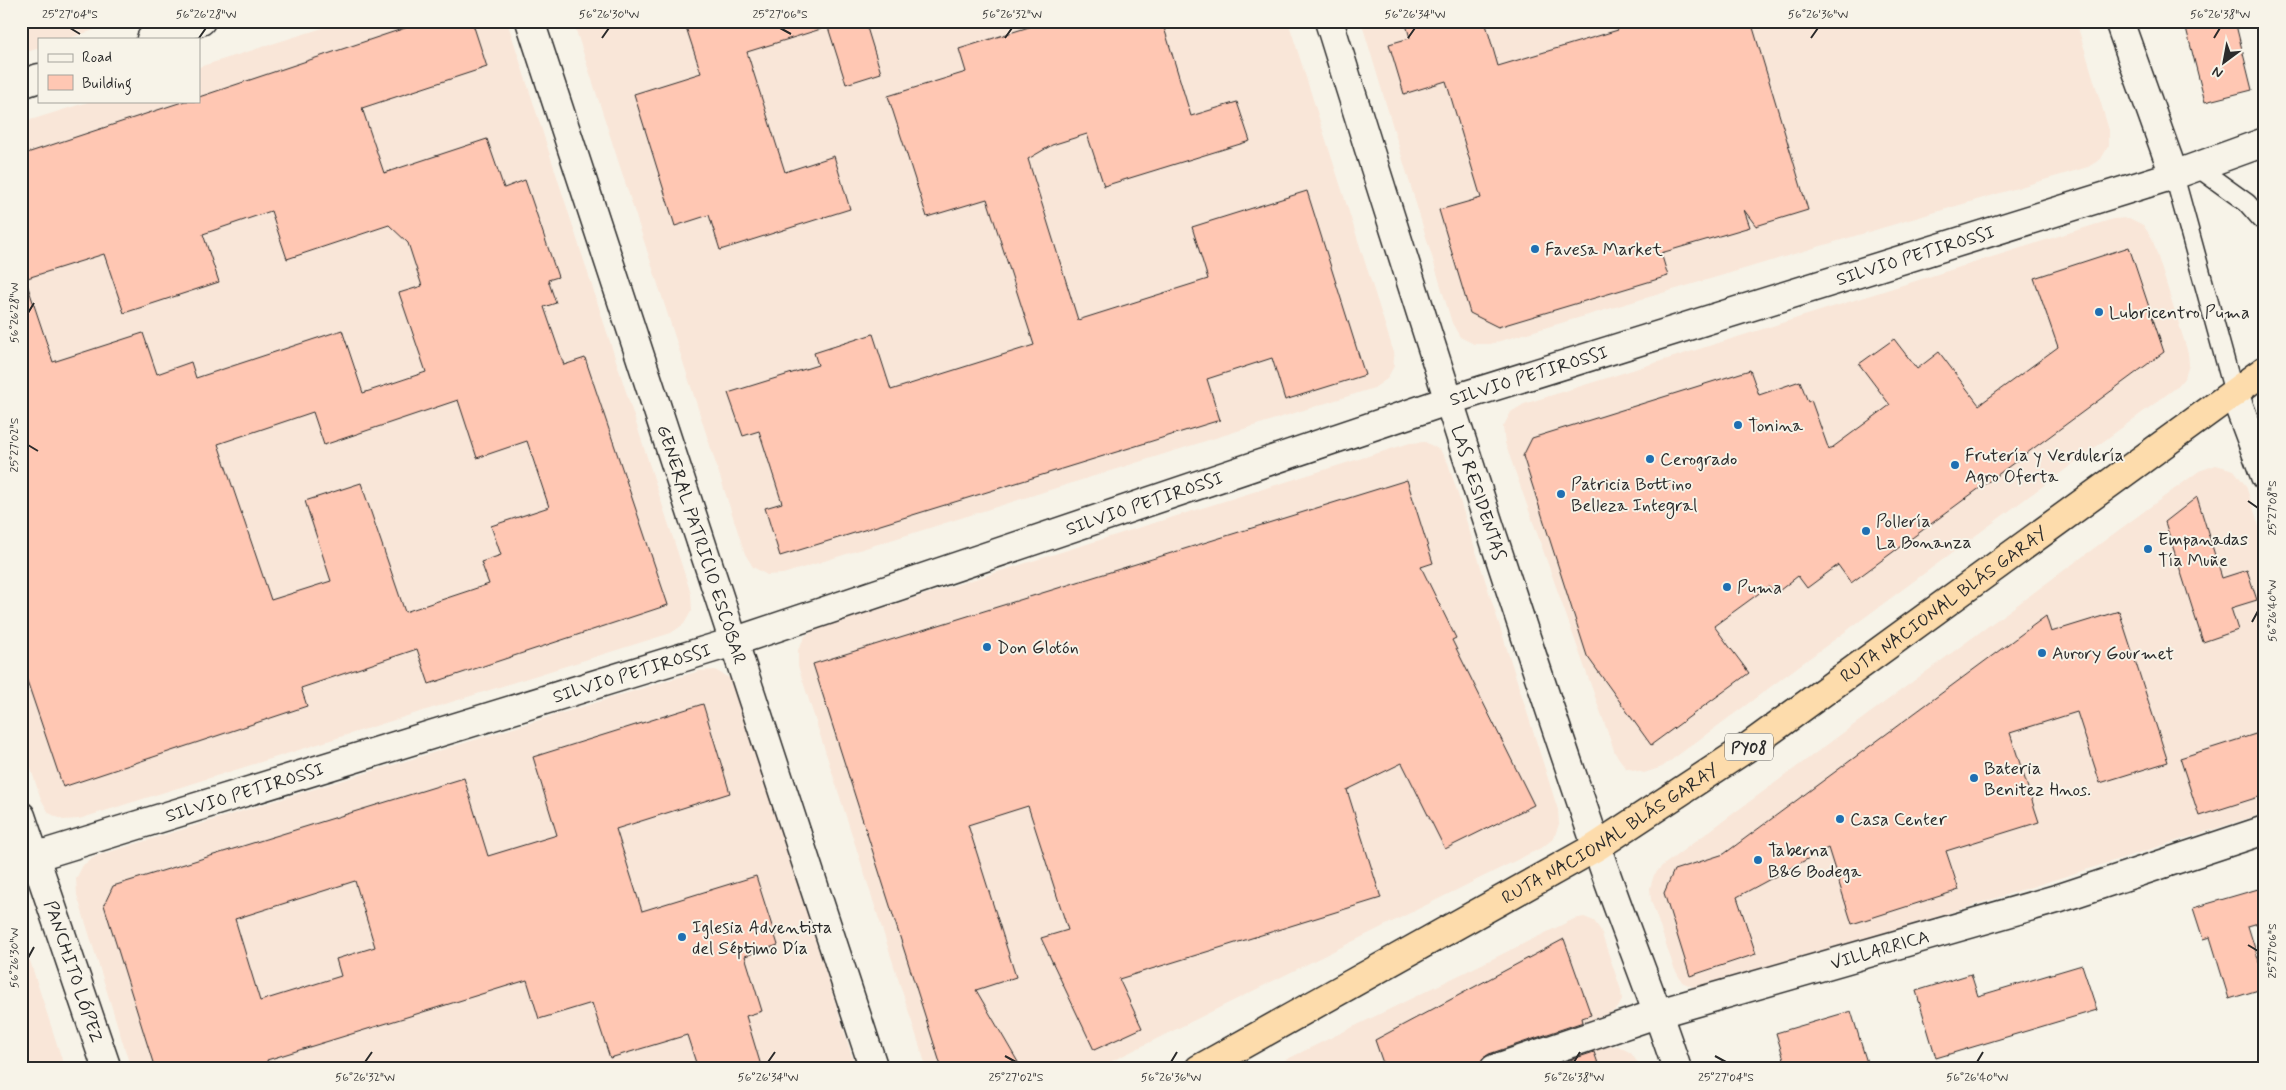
<svg xmlns="http://www.w3.org/2000/svg" width="2286" height="1090" viewBox="0 0 2286 1090" font-family="Mynerve,sans-serif">
  <style>
    .built { fill: #f9e6d8 }
    .building { fill: #ffc7b3; stroke: #2b2b2b; fill-rule: evenodd }
    .lines { fill: none; stroke-linecap: round; stroke-linejoin: round }
    .service-casing { stroke: #2b2b2b; stroke-width: 21 }
    .minor-casing { stroke: #2b2b2b; stroke-width: 31 }
    .tertiary-casing { stroke: #2b2b2b; stroke-width: 31 }
    .trunk-casing { stroke: #2b2b2b; stroke-width: 31 }
    .service { stroke: #f7f3e8; stroke-width: 18 }
    .minor { stroke: #f7f3e8; stroke-width: 28 }
    .tertiary { stroke: #f7f3e8; stroke-width: 28 }
    .trunk { stroke: #fddcac; stroke-width: 28 }
    .ticks { fill: none; stroke: #2b2b2b; stroke-width: 2 }
    .poi-dot { fill: #1f6fb2; stroke: #f7f3e8; stroke-width: 2 }
    .labels { text-anchor: middle; stroke-width: 4; stroke-linejoin: round; paint-order: stroke }
    .shield { fill: #f7f3e8; stroke: #686764; stroke-width: 1 }
    .shield-label { font-size: 16px; font-weight: bold; fill: #2b2b2b }
    .poi-label { font-size: 18px; fill: #2b2b2b; stroke: #f7f3e8; text-anchor: start }
    .street-label { font-size: 18px; fill: #2b2b2b; stroke: #f7f3e8 }
    .neatline { fill: none; stroke: #2b2b2b; stroke-width: 2 }
    .ticks-label { font-size: 12px; text-anchor: middle; fill: #2b2b2b }
  </style>
  <rect width="100%" height="100%" fill="#f7f3e8"/>
  <filter id="ink" filterUnits="userSpaceOnUse"><feTurbulence type="fractalNoise" baseFrequency=".02" numOctaves="2"/><feDisplacementMap in="SourceGraphic" scale="10" xChannelSelector="R" yChannelSelector="G"/><feConvolveMatrix kernelMatrix="1 2 1 2 8 2 1 2 1" color-interpolation-filters="sRGB"/></filter>
  <g filter="url(#ink)">
    <g class="built">
      <polygon points="21,21 121,21 67,39 39,39 39,48 21,54"/>
      <polygon points="345,21 507,21 691,594 692,610 684,624 671,633 79,819 63,820 49,813 41,799 21,739 21,123 91,101 199,101 199,67"/>
      <polygon points="573,21 1288,21 1393,350 1394,366 1387,379 1374,388 783,574 767,575 753,567 745,554"/>
      <polygon points="1361,21 2076,21 2109,130 2109,145 2101,159 2088,167 1490,344 1474,344 1460,337 1452,323"/>
      <polygon points="2129,218 2143,225 2152,238 2188,353 2189,365 2185,377 2177,387 1662,767 1644,773 1626,768 1615,753 1505,443 1503,427 1511,412 1524,404 2113,219"/>
      <polygon points="1425,442 1440,450 1448,463 1558,810 1559,824 1554,838 1543,847 1096,1069 927,1069 798,666 798,650 805,636 818,628 1410,443"/>
      <polygon points="2216,465 2234,470 2246,486 2265,544 2265,813 1712,988 1697,989 1682,982 1674,968 1651,900 1650,888 1654,875 1662,866 2199,471"/>
      <polygon points="715,670 729,678 738,691 856,1069 131,1069 77,895 76,879 83,865 96,856 699,671"/>
      <polygon points="1584,917 1594,921 1600,929 1621,990 1622,1000 1618,1008 1610,1013 1450,1069 1267,1069 1574,919"/>
      <polygon points="21,933 65,1069 21,1069"/>
      <polygon points="1618,1046 1631,1053 1642,1069 1539,1069 1602,1047"/>
    </g>
    <g class="building">
      <path d="M 426,21 L 472,21 L 487,67 L 362,108 L 384,173 L 487,139 L 504,188 L 525,180 L 558,277 L 548,280 L 556,303 L 544,307 L 564,365 L 585,358 L 668,605 L 429,684 L 417,649 L 301,688 L 307,706 L 63,787 L 21,663 L 21,285 L 27,284 L 53,362 L 143,333 L 157,374 L 191,362 L 196,378 L 342,330 L 363,393 L 426,372 L 399,293 L 422,286 L 408,243 L 389,225 L 287,259 L 271,211 L 203,234 L 219,282 L 124,313 L 104,254 L 21,280 L 21,155 L 185,101 L 199,101 L 199,97 ZM 458,400 L 477,458 L 527,441 L 549,507 L 491,526 L 501,555 L 481,562 L 489,584 L 405,612 L 361,483 L 305,501 L 331,581 L 271,600 L 218,444 L 313,412 L 324,445 Z"/>
      <polygon points="684,21 820,21 821,29 747,52 785,172 834,156 850,209 720,250 709,215 675,226 634,94 701,73"/>
      <polygon points="826,21 865,21 881,73 846,84"/>
      <polygon points="1048,21 1162,21 1191,116 1237,102 1250,141 1104,186 1087,134 1052,145 1028,159 1078,320 1208,279 1192,227 1307,191 1365,375 1285,400 1272,358 1207,379 1220,420 780,556 765,508 782,503 759,431 743,436 728,393 818,365 814,353 873,334 891,390 1034,345 987,199 927,217 888,96 966,72 959,49"/>
      <polygon points="1405,21 1485,21 1498,66 1618,30 1616,21 1751,21 1808,210 1756,226 1744,210 1750,227 1661,253 1668,276 1498,327 1470,313 1439,210 1481,198 1446,81 1404,94 1389,44 1410,38"/>
      <polygon points="2211,21 2235,21 2252,90 2205,102 2186,28"/>
      <polygon points="2129,247 2164,352 1851,583 1838,565 1807,588 1798,576 1775,594 1769,586 1714,626 1749,673 1651,745 1587,656 1523,456 1532,438 1750,370 1759,395 1800,381 1808,402 1811,400 1829,450 1890,405 1859,364 1894,339 1917,369 1939,352 1979,405 2058,347 2034,278"/>
      <polygon points="1407,480 1433,563 1421,567 1456,638 1452,640 1534,805 1445,849 1402,763 1347,790 1381,898 1119,979 1142,1028 1094,1050 1041,938 1068,930 1028,806 968,825 1016,977 976,990 1022,1069 942,1069 813,664"/>
      <polygon points="2197,497 2222,578 2247,570 2257,600 2231,608 2238,630 2203,642 2165,522"/>
      <polygon points="2119,611 2168,762 2100,783 2077,712 2010,733 2039,822 1946,851 1959,890 1852,924 1828,848 1737,897 1756,954 1690,976 1664,893 1674,870 1724,854 2046,616 2051,632"/>
      <path d="M 703,704 L 730,793 L 616,829 L 642,911 L 756,876 L 778,945 L 745,956 L 762,1011 L 746,1016 L 762,1069 L 698,1069 L 687,1035 L 610,1058 L 592,1003 L 539,1019 L 527,980 L 267,1060 L 269,1069 L 155,1069 L 104,905 L 113,886 L 464,778 L 488,856 L 557,835 L 533,757 ZM 355,881 L 375,947 L 336,959 L 341,976 L 260,1001 L 235,919 Z"/>
      <polygon points="2265,731 2265,795 2199,816 2180,758"/>
      <polygon points="2265,887 2265,921 2248,926 2265,981 2265,988 2229,999 2210,937 2203,939 2193,908"/>
      <polygon points="1564,939 1591,1015 1582,1018 1583,1022 1489,1054 1482,1059 1479,1069 1385,1069 1375,1040"/>
      <polygon points="2082,965 2097,1010 1936,1058 1916,991 1971,974 1978,996"/>
      <polygon points="1851,1011 1869,1069 1787,1069 1776,1033"/>
      <polygon points="1594,1052 1600,1069 1543,1069"/>
    </g>
    <g class="lines">
      <defs>
        <g id="service">
          <polyline points="2197,167 2247,203 2262,220"/>
          <polyline points="2174,175 2234,393"/>
        </g>
        <g id="minor">
          <path id="s1" d="M 1329,21 C 1415,297 1502,572 1596,845 C 1621,920 1652,993 1677,1069"/>
          <polyline points="2119,21 2174,175"/>
          <polyline points="151,39 201,21"/>
          <polyline points="21,84 39,78"/>
          <polyline points="2234,393 2265,476"/>
          <path id="s2" d="M 21,816 L 107,1069"/>
          <path id="s3" d="M 21,861 L 733,642 L 1447,401 L 2174,175 L 2265,142"/>
          <path id="s4" d="M 1494,1069 L 1659,1013 L 2060,898 L 2265,830"/>
        </g>
        <g id="tertiary">
          <path id="s5" d="M 530,21 L 874,1069"/>
        </g>
        <g id="trunk">
          <path id="s6" d="M 1199,1069 L 1596,847 L 1748,747 L 2265,370"/>
        </g>
      </defs>
      <use href="#service" class="service-casing"/>
      <use href="#minor" class="minor-casing"/>
      <use href="#tertiary" class="tertiary-casing"/>
      <use href="#trunk" class="trunk-casing"/>
      <use href="#service" class="service"/>
      <use href="#minor" class="minor"/>
      <use href="#tertiary" class="tertiary"/>
      <use href="#trunk" class="trunk"/>
    </g>
  </g>
  <path class="ticks" d="M 70,28 L 80,34M 780,28 L 791,34M 199,38 L 206,28M 602,38 L 609,28M 1005,38 L 1012,28M 1408,38 L 1415,28M 1811,38 L 1818,28M 2214,38 L 2220,28M 28,313 L 34,303M 28,445 L 38,451M 2248,501 L 2258,508M 2252,622 L 2258,611M 2248,945 L 2258,951M 28,958 L 34,947M 1005,1056 L 1016,1062M 1715,1056 L 1726,1062M 365,1062 L 372,1052M 768,1062 L 775,1052M 1171,1062 L 1177,1052M 1574,1062 L 1580,1052M 1977,1062 L 1983,1052"/>
  <g class="poi-dot">
    <circle cx="1535" cy="249" r="5"/>
    <circle cx="2099" cy="312" r="5"/>
    <circle cx="1738" cy="425" r="5"/>
    <circle cx="1650" cy="459" r="5"/>
    <circle cx="1955" cy="465" r="5"/>
    <circle cx="1561" cy="494" r="5"/>
    <circle cx="1866" cy="531" r="5"/>
    <circle cx="2148" cy="549" r="5"/>
    <circle cx="1727" cy="587" r="5"/>
    <circle cx="987" cy="647" r="5"/>
    <circle cx="2042" cy="653" r="5"/>
    <circle cx="1974" cy="778" r="5"/>
    <circle cx="1840" cy="819" r="5"/>
    <circle cx="1758" cy="860" r="5"/>
    <circle cx="682" cy="937" r="5"/>
  </g>
  <g class="labels">
    <rect class="shield" x="1725" y="733.5" width="48" height="27" rx="4"/>
    <g class="shield-label">
      <text x="1749" y="753">PY08</text>
    </g>
    <g class="poi-label">
      <text x="1545" y="255">Favesa Market</text>
      <text x="2109" y="318">Lubricentro Puma</text>
      <text x="1748" y="431">Tonina</text>
      <text x="1965" y="461">Frutería y Verdulería<tspan x="1965" dy="21">Agro Oferta</tspan></text>
      <text x="1660" y="465">Cerogrado</text>
      <text x="1571" y="490">Patricia Bottino<tspan x="1571" dy="21">Belleza Integral</tspan></text>
      <text x="1876" y="527">Pollería<tspan x="1876" dy="21">La Bonanza</tspan></text>
      <text x="2158" y="545">Empanadas<tspan x="2158" dy="21">Tía Muñe</tspan></text>
      <text x="1737" y="593">Puma</text>
      <text x="997" y="653">Don Glotón</text>
      <text x="2052" y="659">Aurory Gourmet</text>
      <text x="1984" y="774">Bateria<tspan x="1984" dy="21">Benitez Hnos.</tspan></text>
      <text x="1850" y="825">Casa Center</text>
      <text x="1768" y="856">Taberna<tspan x="1768" dy="21">B&amp;G Bodega</tspan></text>
      <text x="692" y="933">Iglesia Adventista<tspan x="692" dy="21">del Séptimo Día</tspan></text>
    </g>
    <g class="street-label">
      <text dy="6" stroke="none"><textPath href="#s3" startOffset="1989">SILVIO PETIROSSI</textPath></text>
      <text dy="6" stroke="none"><textPath href="#s3" startOffset="1584">SILVIO PETIROSSI</textPath></text>
      <text dy="6" stroke="none"><textPath href="#s1" startOffset="495">LAS RESIDENTAS</textPath></text>
      <text dy="6" stroke="none"><textPath href="#s3" startOffset="1179">SILVIO PETIROSSI</textPath></text>
      <text dy="6" stroke="none"><textPath href="#s5" startOffset="551">GENERAL PATRICIO ESCOBAR</textPath></text>
      <text dy="6" stroke="none"><textPath href="#s6" startOffset="879">RUTA NACIONAL BLÁS GARAY</textPath></text>
      <text dy="6" stroke="none"><textPath href="#s3" startOffset="639">SILVIO PETIROSSI</textPath></text>
      <text dy="6" stroke="none"><textPath href="#s3" startOffset="234">SILVIO PETIROSSI</textPath></text>
      <text dy="6" stroke="none"><textPath href="#s6" startOffset="474">RUTA NACIONAL BLÁS GARAY</textPath></text>
      <text dy="6" stroke="none"><textPath href="#s4" startOffset="404">VILLARRICA</textPath></text>
      <text dy="6" stroke="none"><textPath href="#s2" startOffset="164">PANCHITO LÓPEZ</textPath></text>
    </g>
  </g>
  <rect width="2286" height="1090" fill="none" stroke="#f7f3e8" stroke-width="55"/>
  <rect x="38" y="38" width="162" height="65" fill="#f7f3e8" stroke="#a5a39c"/>
  <rect x="48" y="54" width="25" height="8" fill="#f7f3e8" stroke="#a5a39c"/>
  <text x="82" y="62" font-size="15" fill="#2b2b2b">Road</text>
  <rect x="48" y="75" width="25" height="15" fill="#ffc7b3" stroke="#a5a39c"/>
  <text x="82" y="88" font-size="15" fill="#2b2b2b">Building</text>
  <g transform="translate(2224 62) rotate(212)" stroke="#f7f3e8" stroke-width="4" paint-order="stroke">
  <path d="M0-4L9 19L0 12L-9 19Z" fill="#2b2b2b"/>
  <text y="-8" font-size="14" font-weight="bold" text-anchor="middle" fill="#2b2b2b">N</text>
  </g>
  <rect x="28" y="28" width="2230" height="1034" class="neatline"/>
  <g class="ticks-label">
    <text x="70" y="18">25°27'04"S</text>
    <text x="206" y="18">56°26'28"W</text>
    <text x="609" y="18">56°26'30"W</text>
    <text x="780" y="18">25°27'06"S</text>
    <text x="1012" y="18">56°26'32"W</text>
    <text x="1415" y="18">56°26'34"W</text>
    <text x="1818" y="18">56°26'36"W</text>
    <text x="2220" y="18">56°26'38"W</text>
    <text transform="translate(14 313) rotate(-90)" y="4">56°26'28"W</text>
    <text transform="translate(14 445) rotate(-90)" y="4">25°27'02"S</text>
    <text transform="translate(2272 508) rotate(-90)" y="4">25°27'08"S</text>
    <text transform="translate(2272 611) rotate(-90)" y="4">56°26'40"W</text>
    <text transform="translate(2272 951) rotate(-90)" y="4">25°27'06"S</text>
    <text transform="translate(14 958) rotate(-90)" y="4">56°26'30"W</text>
    <text x="365" y="1081">56°26'32"W</text>
    <text x="768" y="1081">56°26'34"W</text>
    <text x="1016" y="1081">25°27'02"S</text>
    <text x="1171" y="1081">56°26'36"W</text>
    <text x="1574" y="1081">56°26'38"W</text>
    <text x="1726" y="1081">25°27'04"S</text>
    <text x="1977" y="1081">56°26'40"W</text>
  </g>
</svg>
